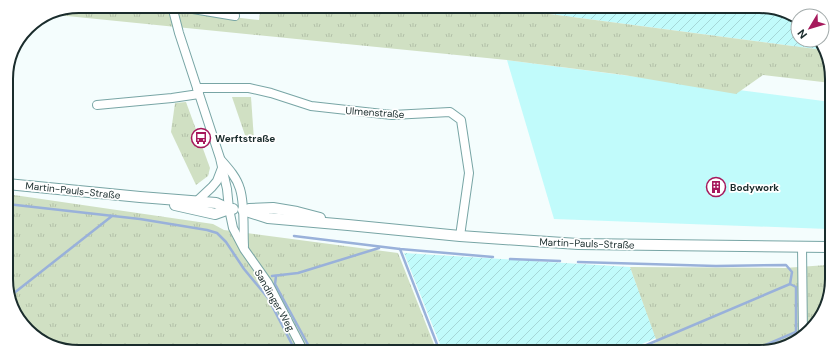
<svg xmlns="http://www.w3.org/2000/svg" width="838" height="358" viewBox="0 0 838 358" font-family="'DM Sans',sans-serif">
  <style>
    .built { fill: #c1fbfb }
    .industrial { fill: url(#industrial-furrows) }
    .grass { fill: url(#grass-tufts) }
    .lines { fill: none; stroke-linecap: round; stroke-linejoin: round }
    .stream { stroke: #99b1da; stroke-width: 2.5 }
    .minor-casing { stroke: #78a5a5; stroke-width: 10 }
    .tertiary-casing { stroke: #78a5a5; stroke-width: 12 }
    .minor { stroke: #fff; stroke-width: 8 }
    .tertiary { stroke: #fff; stroke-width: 10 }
    .labels { text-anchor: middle; stroke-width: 3.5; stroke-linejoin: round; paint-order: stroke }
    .street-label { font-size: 10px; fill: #1a2c2c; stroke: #fff }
    .poi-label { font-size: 10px; font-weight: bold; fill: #1a2c2c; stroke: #fff; text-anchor: start }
    .rim { fill: none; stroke: #1a2c2c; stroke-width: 2 }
  </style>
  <defs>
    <pattern id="industrial-furrows" width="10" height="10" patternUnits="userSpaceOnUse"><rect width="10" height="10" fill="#c1fbfb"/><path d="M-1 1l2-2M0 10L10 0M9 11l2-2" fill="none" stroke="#a5d7d7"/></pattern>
    <pattern id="grass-tufts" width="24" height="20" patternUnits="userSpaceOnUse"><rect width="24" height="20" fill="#d0e0c3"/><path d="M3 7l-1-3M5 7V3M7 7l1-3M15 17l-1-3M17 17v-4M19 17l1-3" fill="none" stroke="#b2c0a8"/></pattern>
  </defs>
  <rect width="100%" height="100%" fill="#f4fdfd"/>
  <polygon class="built" points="507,60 831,102 828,229 554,219"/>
  <g class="industrial">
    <polygon points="489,6 759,6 786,12 798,20 798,40 819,40 823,50"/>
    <polygon points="404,253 630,267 656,338 623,352 443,352"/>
  </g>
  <g class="grass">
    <polygon points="79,6 135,6 259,20 261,6 489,6 823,50 831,70 831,83 763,75 736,94 624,75 507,60 57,15"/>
    <polygon points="232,97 251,97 254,140 247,141"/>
    <polygon points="186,102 210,168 208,176 196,185 171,132 175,103"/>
    <polygon points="7,194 213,224 224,230 398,253 437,352 79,352 52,346 21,323 7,293"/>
    <polygon points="827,265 826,306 803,337 763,352 635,352 657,342 630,267 784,268"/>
  </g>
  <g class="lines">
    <g class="stream">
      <polyline points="7,204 140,219 207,230 217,233 226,242 244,269 268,298 296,352"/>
      <polyline points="294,236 400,249 493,257"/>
      <polyline points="400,249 440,352"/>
      <polyline points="510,259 560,261"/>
      <polyline points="578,262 716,266 786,265 792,272 790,284 630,352"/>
      <polyline points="272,276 298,273 379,248"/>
      <polyline points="276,276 275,284 312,352"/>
      <polyline points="790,284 796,287 796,340"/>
      <polyline points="9,297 112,216"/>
      <polyline points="749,352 796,332"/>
    </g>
    <defs>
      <g id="minor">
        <polyline points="172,6 179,33 220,158 227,189 229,209 233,228 244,249 268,283 304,352"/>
        <polyline points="182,6 187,8 235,16"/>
        <polyline points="197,88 249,88 271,93 311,106 392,115 450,112 461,120 469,173 460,236"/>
        <polyline points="97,105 172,98 199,94"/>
        <path d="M 221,160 C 229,169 237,178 240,189 C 245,205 243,229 244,246"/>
        <polyline points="196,202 212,187 217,181 222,168"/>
        <polyline points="802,246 803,337"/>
      </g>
      <g id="tertiary">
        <polyline points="7,184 140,197 216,203 229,209"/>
        <polyline points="175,205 215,214 229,209 233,209"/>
        <polyline points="249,209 273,208 297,212 320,218"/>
        <polyline points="243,210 268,218 348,225 460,236 578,244 828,247"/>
      </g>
    </defs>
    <use href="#minor" class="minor-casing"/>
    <use href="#tertiary" class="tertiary-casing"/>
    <use href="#minor" class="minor"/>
    <use href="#tertiary" class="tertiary"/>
  </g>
  <defs>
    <symbol id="bus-ring" viewBox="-11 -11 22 22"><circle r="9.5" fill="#fff" stroke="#a6195c" stroke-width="1.5"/><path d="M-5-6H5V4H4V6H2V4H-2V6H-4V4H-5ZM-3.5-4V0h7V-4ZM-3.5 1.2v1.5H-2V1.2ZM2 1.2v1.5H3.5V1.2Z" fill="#a6195c"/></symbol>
    <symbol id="building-ring" viewBox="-11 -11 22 22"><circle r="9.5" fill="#fff" stroke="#a6195c" stroke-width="1.5"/><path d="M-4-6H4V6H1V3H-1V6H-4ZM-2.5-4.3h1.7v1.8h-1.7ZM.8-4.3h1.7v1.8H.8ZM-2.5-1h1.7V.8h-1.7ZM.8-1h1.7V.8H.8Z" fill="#a6195c"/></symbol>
  </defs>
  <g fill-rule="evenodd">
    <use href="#bus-ring" x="190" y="127" width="22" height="22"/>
    <use href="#building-ring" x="705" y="176" width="22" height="22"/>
  </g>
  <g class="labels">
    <g class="street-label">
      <text transform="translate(375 112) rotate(4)" y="4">Ulmenstraße</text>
      <text transform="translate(73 190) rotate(6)" y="4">Martin-Pauls-Straße</text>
      <text transform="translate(587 243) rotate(2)" y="4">Martin-Pauls-Straße</text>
      <text transform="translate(275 300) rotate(60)" y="4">Sandinger Weg</text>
    </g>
    <g class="poi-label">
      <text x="215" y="142">Werftstraße</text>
      <text x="730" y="191">Bodywork</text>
    </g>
  </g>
  <path d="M0 0H838V358H0ZM79 13H759A66 66 0 0 1 825 79V279A66 66 0 0 1 759 345H79A66 66 0 0 1 13 279V79A66 66 0 0 1 79 13Z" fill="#fff" fill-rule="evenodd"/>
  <path class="rim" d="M79 13H759A66 66 0 0 1 825 79V279A66 66 0 0 1 759 345H79A66 66 0 0 1 13 279V79A66 66 0 0 1 79 13Z"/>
  <g transform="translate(810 28) rotate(232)"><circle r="19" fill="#ffffff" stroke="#a3abab"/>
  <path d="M0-3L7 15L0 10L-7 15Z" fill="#a6195c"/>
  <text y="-6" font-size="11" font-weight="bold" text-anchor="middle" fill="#1a2c2c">N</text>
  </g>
</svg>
